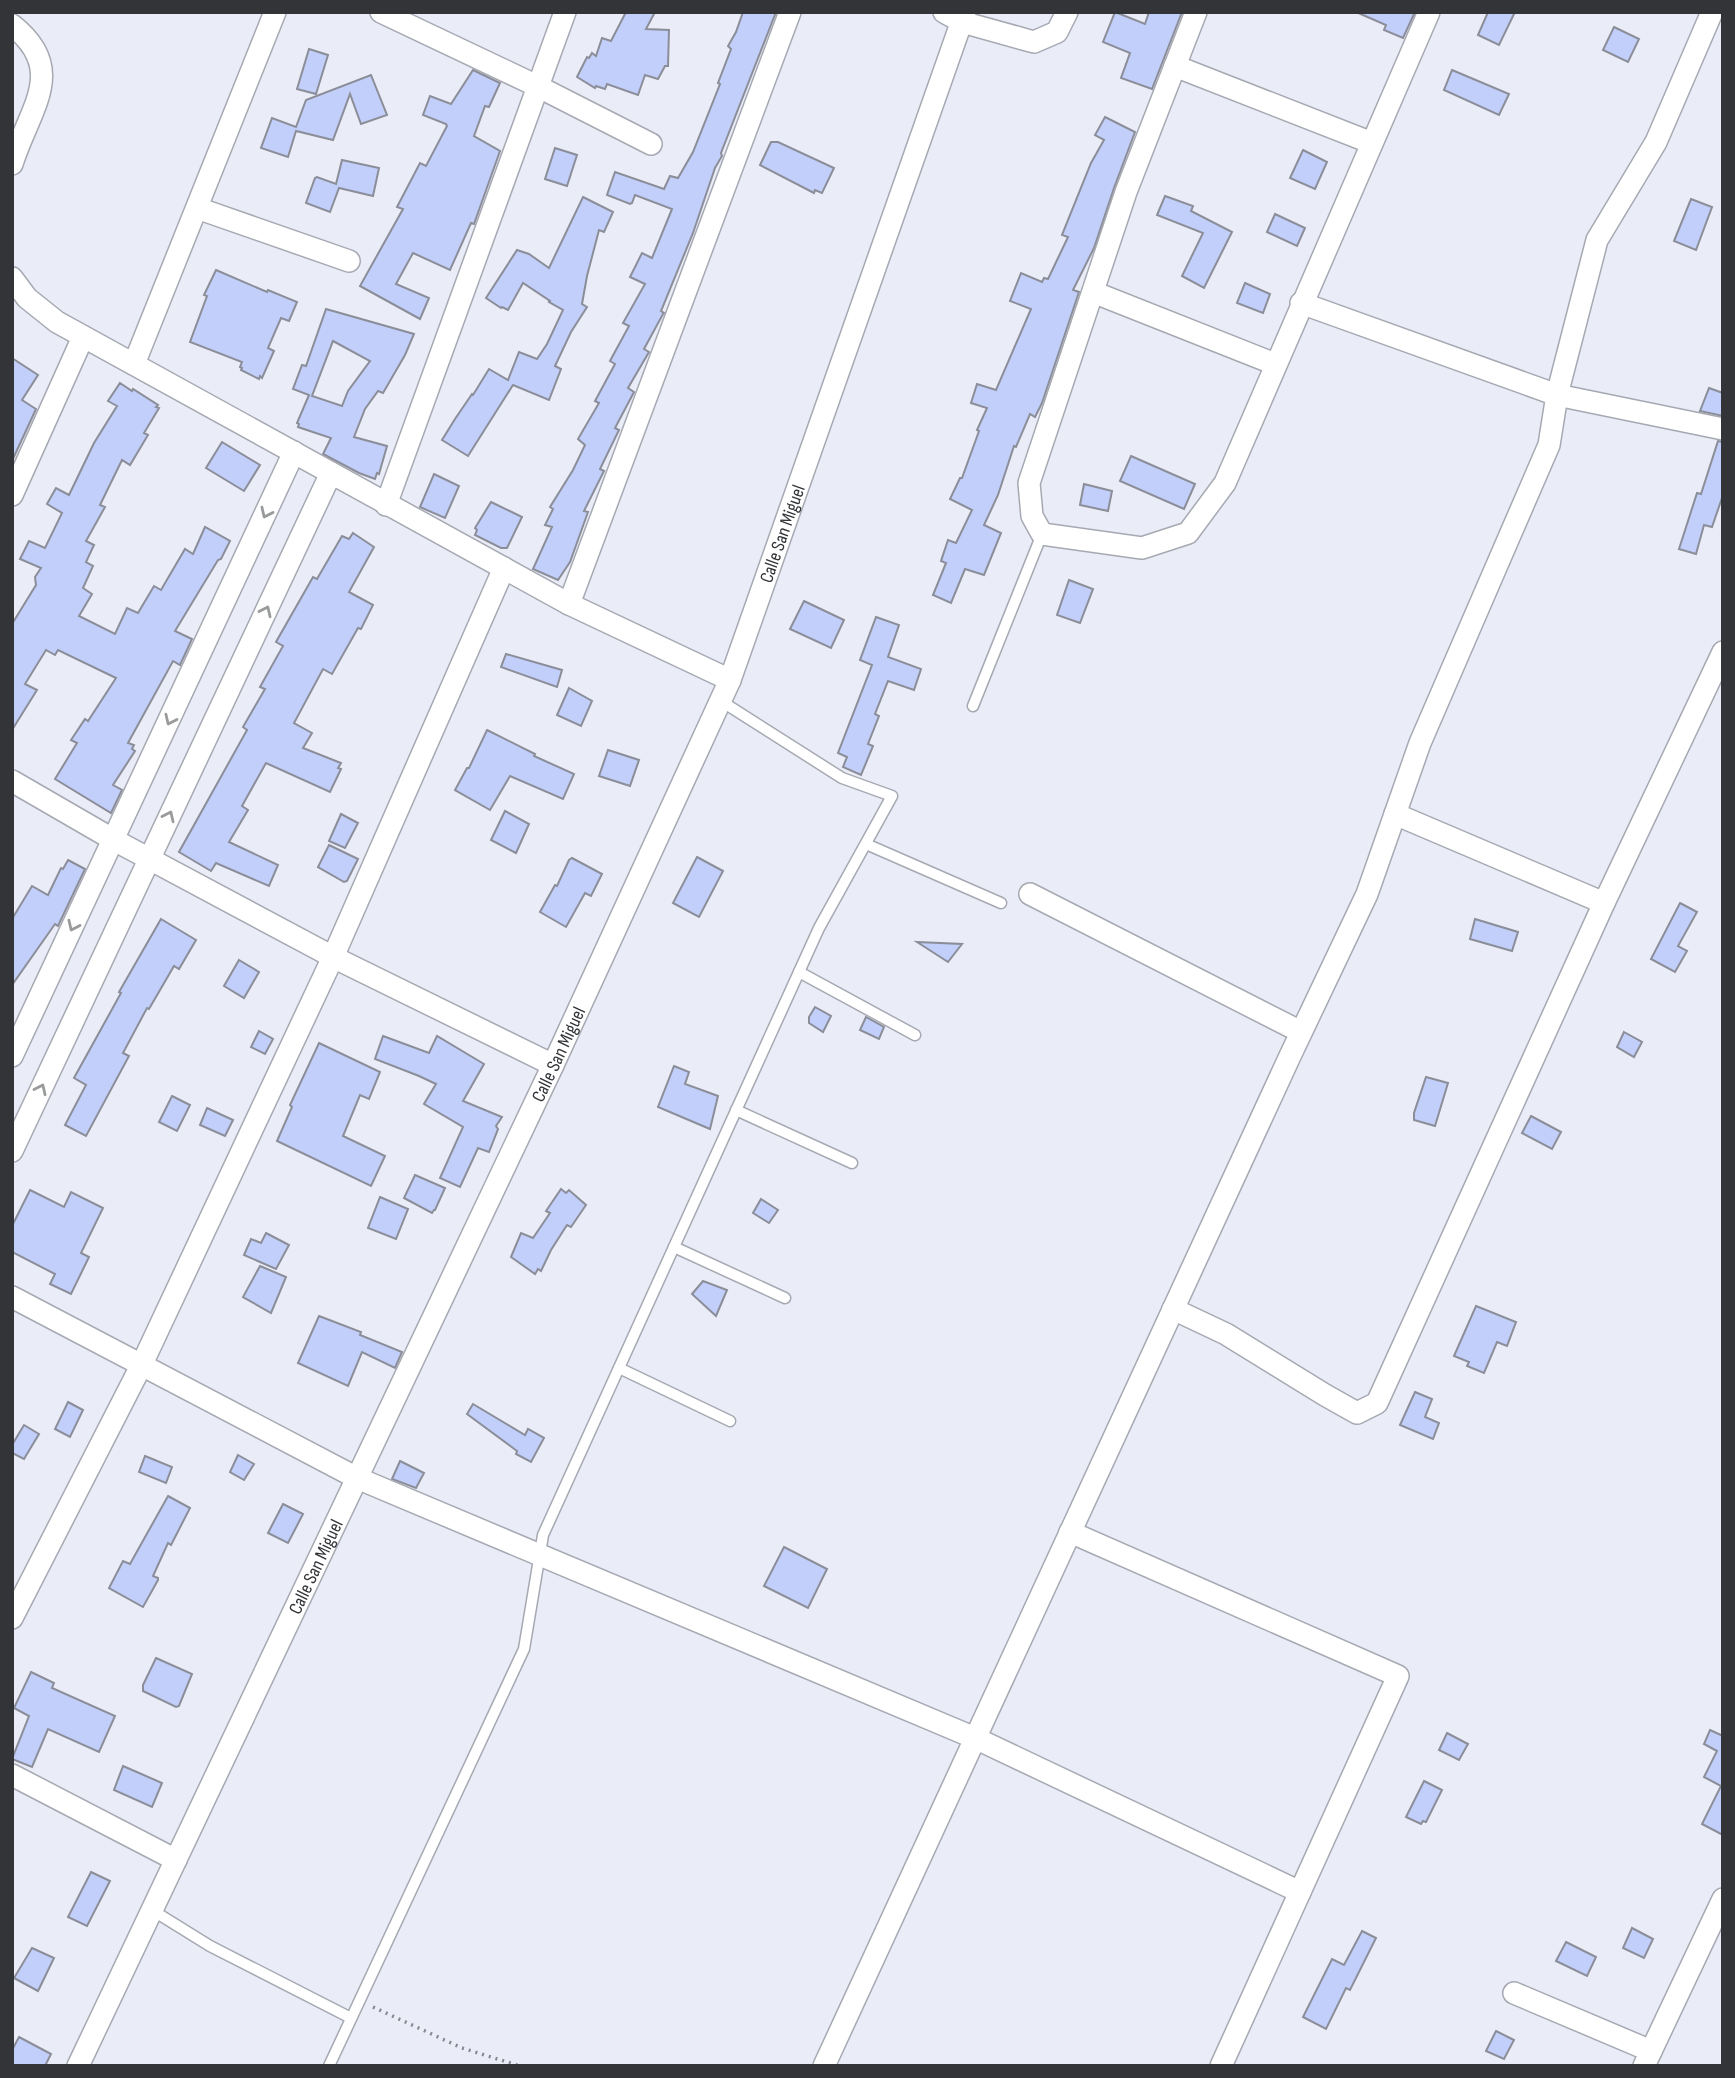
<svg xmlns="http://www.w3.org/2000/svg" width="1735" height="2078" viewBox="0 0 1735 2078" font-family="'Sofia Sans Condensed',sans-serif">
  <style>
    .building { fill: #c2cffb; stroke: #8b8e98; stroke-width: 2; fill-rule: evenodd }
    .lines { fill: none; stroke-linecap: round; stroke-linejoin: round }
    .lane-casing { stroke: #a6a9b2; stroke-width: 13 }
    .street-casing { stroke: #a6a9b2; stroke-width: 24 }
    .path { stroke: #85888e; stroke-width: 3.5; stroke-dasharray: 2 5; stroke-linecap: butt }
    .lane { stroke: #fff; stroke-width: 10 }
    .street { stroke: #fff; stroke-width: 21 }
    .oneway { stroke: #989a9b }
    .labels { text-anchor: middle; stroke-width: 5; stroke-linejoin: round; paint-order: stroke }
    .street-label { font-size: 19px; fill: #323437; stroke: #fff }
  </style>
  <rect width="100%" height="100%" fill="#eaedf7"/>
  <g class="building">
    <polygon points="626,12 655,12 646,29 669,30 668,66 665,66 658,79 645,75 638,95 607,84 605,89 596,86 595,88 577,77 587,57 589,58 592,53 596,56 602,38 611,41"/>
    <polygon points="743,12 776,12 721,153 722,156 715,168 693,233 661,311 664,313 663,314 644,349 649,352 628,388 634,392 615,428 619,430 600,469 604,471 584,511 588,512 570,562 558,580 533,569 552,527 545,525 553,509 550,507 573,470 585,445 578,439 599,403 595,401 615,364 610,361 629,326 623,323 645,284 630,277 642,253 652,258 672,209 635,195 632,203 630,204 607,195 615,172 664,189 670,176 678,178 693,152 720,84 718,83 731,49 728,46 736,32"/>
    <polygon points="1115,12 1145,24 1149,12 1182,12 1152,89 1121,78 1130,53 1103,42"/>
    <polygon points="1356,12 1415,12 1403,38 1384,30 1386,25"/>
    <polygon points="1488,12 1515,12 1499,45 1478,35"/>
    <polygon points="1614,27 1639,39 1628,62 1603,50"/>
    <polygon points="309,49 328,55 316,94 297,89"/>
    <polygon points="473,70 500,83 489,107 485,106 474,136 500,151 474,224 471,223 450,270 413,253 396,284 429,298 420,319 360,286 403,209 397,207 420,163 426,166 447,126 446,124 423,115 430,96 451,104"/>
    <polygon points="1452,70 1509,94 1499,115 1444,90"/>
    <polygon points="371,75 387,115 361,124 350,94 333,140 296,131 288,157 261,148 272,118 296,127 306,100"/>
    <polygon points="1105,117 1135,132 1114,188 1094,248 1073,290 1079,292 1042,403 1035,417 1030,414 1016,447 1014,446 998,495 984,525 1001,533 984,575 965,569 951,603 933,595 946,563 941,561 948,540 956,543 972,510 950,499 960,478 962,478 979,431 977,430 987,408 971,403 977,384 996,390 1031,309 1010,301 1021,273 1042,282 1044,278 1048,279 1068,237 1062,235 1091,163 1104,140 1095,135"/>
    <polygon points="771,142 778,142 834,168 822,193 815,190 814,193 760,165"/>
    <polygon points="555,148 577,155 567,186 545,179"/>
    <polygon points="1303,150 1327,162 1315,189 1290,178"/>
    <polygon points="342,160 379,168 373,196 339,188 330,212 306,203 315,178 317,177 336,184"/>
    <polygon points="1165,196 1193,206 1191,211 1232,232 1204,288 1182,276 1203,233 1157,215"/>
    <polygon points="583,197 613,212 604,232 599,230 587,276 582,304 587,307 571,332 555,366 561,369 549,400 513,385 468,456 442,440 455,419 472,394 473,395 489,369 508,380 519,352 537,359 547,344 563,310 549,302 550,301 523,283 508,310 502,307 501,308 486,298 517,250 529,254 549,268"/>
    <polygon points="1691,199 1712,207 1696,250 1674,241"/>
    <polygon points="1275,214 1305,228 1297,246 1267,232"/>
    <polygon points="216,270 267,292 268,290 297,302 289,321 281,318 268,348 274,351 262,378 260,376 259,379 241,370 242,368 240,367 242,362 190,342 207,296 204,295"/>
    <polygon points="1245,283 1270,294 1263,313 1237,303"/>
    <path d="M 326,309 L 414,334 L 405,355 L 383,393 L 378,391 L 365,409 L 354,437 L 387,446 L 379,474 L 377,473 L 375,479 L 359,473 L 323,454 L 331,438 L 298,427 L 299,424 L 297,423 L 309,395 L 293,389 L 302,365 L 306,366 ZM 333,341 L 370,361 L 348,391 L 342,406 L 312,396 Z"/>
    <polygon points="12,358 38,375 22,400 36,409 12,461"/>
    <polygon points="120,383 132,391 133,389 158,405 156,407 159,408 144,433 148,435 130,465 122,460 100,505 105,507 86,541 94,545 86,562 93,566 83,588 92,594 79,616 115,634 127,608 138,613 154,586 161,590 185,549 193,554 205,527 230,541 221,559 218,560 175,631 192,639 180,665 173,661 128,743 134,745 132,749 135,751 113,785 122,790 111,813 55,779 77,743 71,740 85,719 88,721 116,678 58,650 55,655 46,650 25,684 37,690 12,730 12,624 36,585 35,577 41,568 20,559 29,541 45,548 62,513 47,504 56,488 69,495 94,443 117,406 108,401"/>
    <polygon points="1709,388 1723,393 1723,416 1700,411"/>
    <polygon points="1718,441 1723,442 1723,495 1712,527 1704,525 1696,554 1679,549 1697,493 1701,494"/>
    <polygon points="222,442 260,465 244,491 206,468"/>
    <polygon points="1131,456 1195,484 1184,509 1120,481"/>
    <polygon points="434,474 459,486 445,518 420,507"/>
    <polygon points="1084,484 1112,491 1108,511 1080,505"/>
    <polygon points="491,502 522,517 507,548 501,548 475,535 477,530 475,528"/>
    <polygon points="353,533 374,547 349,592 373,605 361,629 358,628 332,674 323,669 294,723 312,733 303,748 341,763 338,768 341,769 330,792 266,763 242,806 248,810 229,842 278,865 269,886 216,863 211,871 179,852 247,730 243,727 265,689 260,687 283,646 276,642 313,577 317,579 342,536 349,539"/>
    <polygon points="1069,580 1093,589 1080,623 1057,615"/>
    <polygon points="804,601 844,620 831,648 790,629"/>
    <polygon points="876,617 899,625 888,657 921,669 914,690 888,681 875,714 879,716 868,744 873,746 861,775 843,767 847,757 838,753 872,665 860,660"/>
    <polygon points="506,654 562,670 557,687 501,667"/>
    <polygon points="569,688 592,701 581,726 557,715"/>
    <polygon points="487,730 535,754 534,756 574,774 563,799 510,776 490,810 455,790 467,768 469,768"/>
    <polygon points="608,750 639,760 630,786 599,776"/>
    <polygon points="505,811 529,824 516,853 491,840"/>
    <polygon points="341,814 358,823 345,848 329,841"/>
    <polygon points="329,845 358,859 347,881 344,882 318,867"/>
    <polygon points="697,857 723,871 699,917 673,903"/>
    <polygon points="572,858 602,874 591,896 585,893 566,927 540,912 555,885 557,886 569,860"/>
    <polygon points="68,860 85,869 58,926 55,924 12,985 12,919 32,886 48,895 61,868 63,869"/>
    <polygon points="1680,903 1697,912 1678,946 1687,951 1675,972 1651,959"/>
    <polygon points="161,919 196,940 179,969 174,966 149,1009 147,1008 123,1053 129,1056 86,1136 65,1125 86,1085 74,1078 121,993 119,992"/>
    <polygon points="1475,919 1518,932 1512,951 1470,939"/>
    <polygon points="917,942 962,944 948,962"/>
    <polygon points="239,960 259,972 244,998 224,986"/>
    <polygon points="815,1007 831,1016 823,1032 809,1023 809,1017"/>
    <polygon points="866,1017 884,1027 879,1039 860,1030"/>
    <polygon points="259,1031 273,1039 265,1054 251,1047"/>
    <polygon points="1624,1032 1642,1042 1634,1057 1617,1047"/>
    <polygon points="383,1036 429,1053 437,1036 484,1064 463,1101 502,1117 496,1126 498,1129 489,1152 478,1148 460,1187 440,1178 463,1127 424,1104 436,1084 419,1076 375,1059"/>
    <polygon points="319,1043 380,1072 369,1099 360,1095 343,1136 385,1156 371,1186 277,1141 292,1107 290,1105"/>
    <polygon points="674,1066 689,1072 685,1084 718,1096 710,1129 658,1107"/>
    <polygon points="1426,1077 1448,1083 1435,1126 1414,1120 1414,1113"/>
    <polygon points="172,1096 190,1105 177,1131 159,1122"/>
    <polygon points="207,1108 233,1120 225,1136 200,1125"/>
    <polygon points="1531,1116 1561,1132 1552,1149 1522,1133"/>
    <polygon points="415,1175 445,1188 435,1210 434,1210 432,1213 404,1198"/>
    <polygon points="561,1189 566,1193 569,1190 586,1205 571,1227 567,1225 551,1250 541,1271 538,1269 535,1274 511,1257 521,1233 533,1238 550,1213 546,1211"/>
    <polygon points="30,1190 64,1207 71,1192 103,1208 81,1253 89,1257 71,1294 50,1284 55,1274 12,1252 12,1226"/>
    <polygon points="380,1197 408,1209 396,1239 368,1228"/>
    <polygon points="761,1199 778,1210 769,1223 753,1213"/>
    <polygon points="266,1233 289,1245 276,1269 244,1255 251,1239 261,1243"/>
    <polygon points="260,1266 286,1277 271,1313 243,1297"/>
    <polygon points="703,1281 727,1290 716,1316 692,1294"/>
    <polygon points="1476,1306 1516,1322 1507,1346 1497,1342 1484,1373 1467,1366 1469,1362 1454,1356"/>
    <polygon points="319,1316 361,1332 360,1335 402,1352 395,1368 362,1352 348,1386 298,1363"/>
    <polygon points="1415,1392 1432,1399 1425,1417 1439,1423 1433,1439 1400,1425"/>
    <polygon points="68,1402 83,1410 70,1437 55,1429"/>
    <polygon points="473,1404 525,1435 528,1429 544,1438 531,1462 516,1454 517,1451 467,1414"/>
    <polygon points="24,1425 39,1434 24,1459 12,1453 12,1445"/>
    <polygon points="238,1455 254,1464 244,1480 230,1472"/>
    <polygon points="145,1456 172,1467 166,1483 139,1472"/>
    <polygon points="400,1461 424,1473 416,1488 392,1479"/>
    <polygon points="168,1496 190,1508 171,1545 168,1543 153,1576 158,1578 158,1580 143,1607 109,1588 123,1561 130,1564"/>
    <polygon points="283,1504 303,1514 288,1543 268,1533"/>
    <polygon points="784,1547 827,1569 808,1608 764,1586"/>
    <polygon points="156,1658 192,1674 179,1706 176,1707 143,1691 143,1685"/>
    <polygon points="31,1672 54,1683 52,1688 115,1716 99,1752 48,1729 32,1767 12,1759 29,1716 14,1708"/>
    <polygon points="1710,1730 1723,1736 1723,1835 1702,1824 1721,1786 1704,1777 1717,1751 1704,1744"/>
    <polygon points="1447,1733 1468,1744 1459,1760 1439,1750"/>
    <polygon points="123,1766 162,1783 152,1807 114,1790"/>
    <polygon points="1424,1781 1442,1790 1426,1822 1423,1821 1421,1824 1406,1817"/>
    <polygon points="91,1872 110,1881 87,1926 68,1917"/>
    <polygon points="1632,1928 1653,1939 1644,1958 1623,1948"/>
    <polygon points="1362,1931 1376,1938 1350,1990 1346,1988 1326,2029 1303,2017 1332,1959 1344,1965"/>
    <polygon points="1566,1942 1596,1957 1587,1976 1556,1961"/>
    <polygon points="32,1948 54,1958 38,1991 14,1978"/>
    <polygon points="1496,2031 1514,2040 1504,2059 1486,2051"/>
    <polygon points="19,2037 51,2054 45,2066 12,2066 12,2050"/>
  </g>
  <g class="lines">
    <defs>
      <g id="lane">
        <polyline points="973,706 1042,534"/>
        <polyline points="866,844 1001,903"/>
        <polyline points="799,972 915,1035"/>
        <polyline points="736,1110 852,1163"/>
        <polyline points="674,1247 785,1298"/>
        <polyline points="619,1368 730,1421"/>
        <polyline points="152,1910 210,1946 351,2018"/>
        <polyline points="329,2066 524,1649 543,1535 819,928 892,796 842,778 721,701"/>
      </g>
      <g id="street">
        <polyline points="381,12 537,86 651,144"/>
        <polyline points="944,12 962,22 1034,42 1057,32 1067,12"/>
        <polyline points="1196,12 1126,192 1029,483 1032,516 1042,534 1142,548 1188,533 1225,483 1429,12"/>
        <path d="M 12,25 C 69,70 29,109 12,164"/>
        <polyline points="1175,66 1372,143"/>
        <polyline points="197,208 349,261"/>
        <polyline points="12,278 27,298 57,322 569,604 730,680"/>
        <polyline points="1093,292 1275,364"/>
        <polyline points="1301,303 1557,395 1723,429"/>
        <polyline points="134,364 275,12"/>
        <polyline points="12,495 83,337"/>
        <polyline points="386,505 565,12"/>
        <polyline points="569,604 790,12"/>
        <polyline points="12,781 114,840 333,957 553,1065"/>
        <polyline points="1395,814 1604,903"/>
        <polyline points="1030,894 1301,1032"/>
        <polyline points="12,1056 294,452"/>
        <polyline points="12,1151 331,473"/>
        <polyline points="12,1297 357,1478 975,1738 1300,1892"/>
        <polyline points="1173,1309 1226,1334 1325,1395 1357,1413 1377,1403 1604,903 1723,652"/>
        <polyline points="1070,1532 1398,1676 1221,2066"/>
        <polyline points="12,1618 142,1364 333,957 504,568"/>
        <polyline points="12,1775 176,1860"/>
        <polyline points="1514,1993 1651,2051"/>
        <path id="s1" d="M 78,2066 L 553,1065 L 730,680 L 965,12"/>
        <polyline points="824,2066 1290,1056 1367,894 1420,743 1549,445 1557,395 1597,240 1656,142 1712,12"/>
        <polyline points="1644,2066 1723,1899"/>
      </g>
    </defs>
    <use href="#lane" class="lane-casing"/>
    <use href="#street" class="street-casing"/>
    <polyline class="path" points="373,2007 462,2048 520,2066"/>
    <use href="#lane" class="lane"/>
    <use href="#street" class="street"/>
  </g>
  <defs><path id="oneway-chevron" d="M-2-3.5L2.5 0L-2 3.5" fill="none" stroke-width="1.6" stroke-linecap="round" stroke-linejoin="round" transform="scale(1.75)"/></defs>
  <g class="oneway">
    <use href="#oneway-chevron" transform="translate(266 513) rotate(115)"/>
    <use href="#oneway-chevron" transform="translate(266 611) rotate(-65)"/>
    <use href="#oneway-chevron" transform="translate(170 720) rotate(115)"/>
    <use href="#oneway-chevron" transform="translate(169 816) rotate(-65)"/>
    <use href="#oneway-chevron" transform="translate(73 926) rotate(115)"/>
    <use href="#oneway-chevron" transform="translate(41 1089) rotate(-65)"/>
  </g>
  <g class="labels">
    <g class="street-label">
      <text dy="7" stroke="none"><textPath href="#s1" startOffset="1687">Calle San Miguel</textPath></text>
      <text dy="7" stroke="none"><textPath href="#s1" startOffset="1120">Calle San Miguel</textPath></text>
      <text dy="7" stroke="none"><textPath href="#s1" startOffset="553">Calle San Miguel</textPath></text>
    </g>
  </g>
  <rect width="1735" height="2078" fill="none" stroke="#323437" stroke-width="28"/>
</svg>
